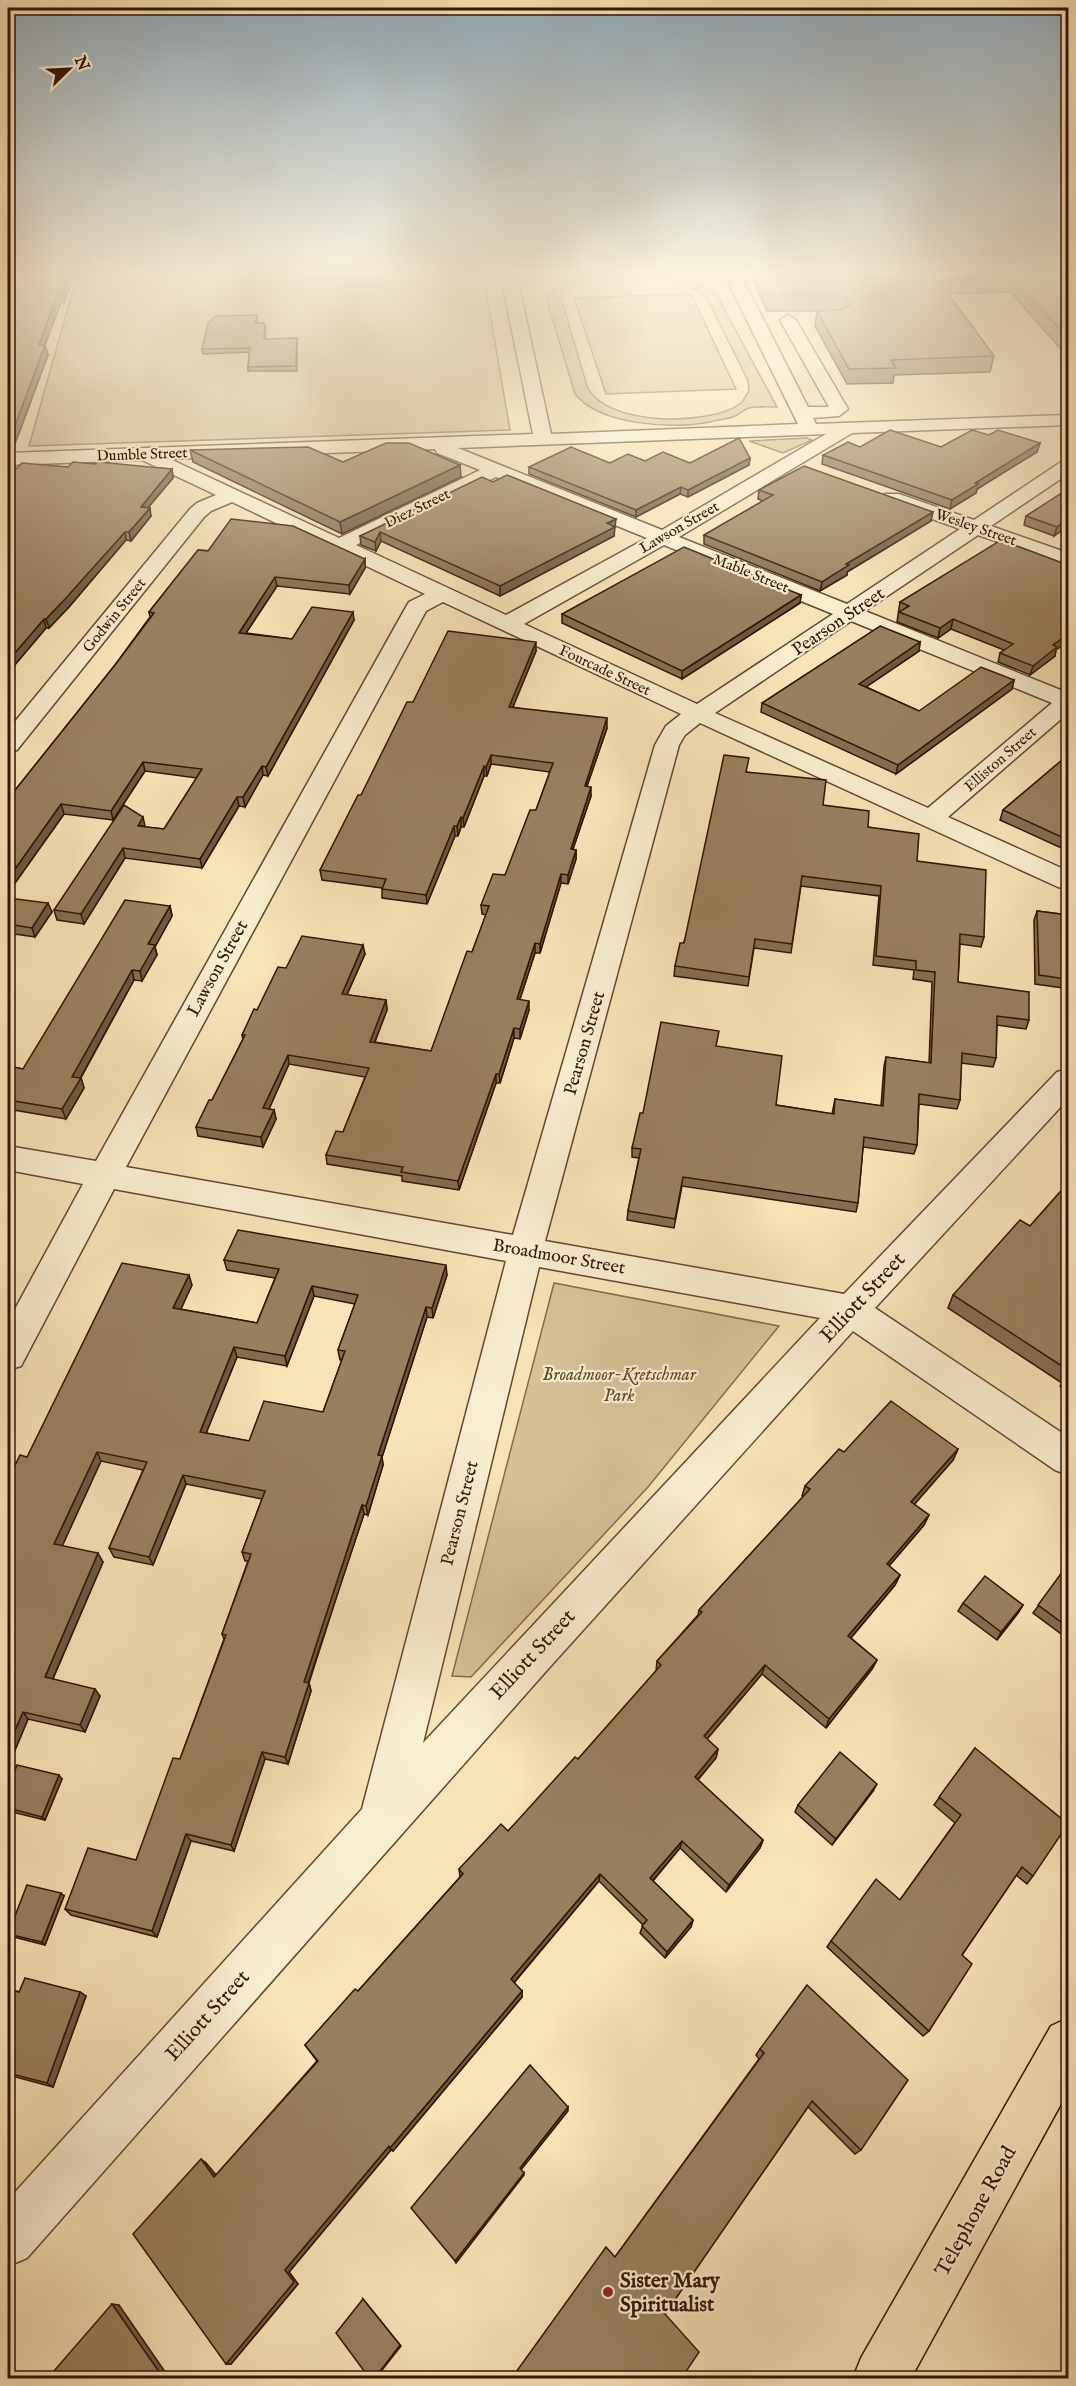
<svg xmlns="http://www.w3.org/2000/svg" width="1076" height="2386" viewBox="0 0 1076 2386" font-family="'IM FELL English',serif">
  <style>
    .green { fill: #d5c097; stroke: #846a4c; stroke-width: 1.5; fill-rule: evenodd }
    .lines { fill: none; stroke-linecap: round; stroke-linejoin: round }
    .minor-casing { stroke: #63482e; stroke-width: 3 }
    .major-casing { stroke: #321400; stroke-width: 3 }
    .minor { fill: #f9edd0; fill-rule: evenodd }
    .major { fill: #f6e3b6; fill-rule: evenodd }
    .wall { fill: #836e52; stroke: #321400; stroke-width: 1.5; fill-rule: evenodd }
    .shaded-wall { fill: #6a5a42; stroke: #321400; stroke-width: 1.5 }
    .building { fill: #98805f; stroke: #321400; stroke-width: 1.5; fill-rule: evenodd }
    .poi-dot { fill: #8f2418; stroke: #f9edd0; stroke-width: 2 }
    .labels { text-anchor: middle; stroke-width: 4.5; stroke-linejoin: round; paint-order: stroke }
    .far-street-label { font-size: 15px; fill: #321400; stroke: #f9edd0 }
    .street-label { font-size: 18px; fill: #321400; stroke: #f9edd0 }
    .park-label { font-size: 18px; font-style: italic; fill: #63482d; stroke: #f9edd0 }
    .near-street-label { font-size: 21px; fill: #321400; stroke: #f9edd0 }
    .near-poi-label { font-size: 21px; font-weight: bold; fill: #321400; stroke: #f9edd0; text-anchor: start }
  </style>
  <rect width="100%" height="100%" fill="#f6e3b6"/>
  <filter id="stains"><feTurbulence type="fractalNoise" baseFrequency=".00333" numOctaves="4"/><feColorMatrix values="0 0 0 0 .2 0 0 0 0 .09 0 0 0 0 .02 0 0 0 .5 -.17"/></filter>
  <radialGradient id="worn" r=".72"><stop offset=".6" stop-color="#630" stop-opacity="0"/><stop offset="1" stop-color="#630" stop-opacity=".3"/></radialGradient>
  <g class="green">
    <polygon points="78,272 483,272 510,430 29,446"/>
    <path d="M 634,272 L 686,279 L 715,292 L 777,407 C 768,407 758,406 749,408 C 743,410 738,415 733,417 C 726,419 717,420 710,422 C 673,429 601,426 575,394 L 547,301 C 561,273 606,273 634,272 ZM 634,276 C 660,278 690,279 708,300 L 748,381 L 749,391 C 746,395 744,400 741,403 C 710,427 604,426 587,386 L 561,298 C 577,277 610,277 634,276 Z"/>
    <polygon points="691,294 736,389 606,394 574,298"/>
    <polygon points="807,438 812,440 783,453 749,441"/>
    <polygon points="554,1283 779,1326 648,1487 471,1677 452,1676"/>
  </g>
  <g class="lines">
    <defs>
      <path id="minor" d="M 500,272 L 516,272 L 551,434 L 798,424 L 723,272 L 739,272 L 808,407 L 829,407 L 780,320 L 788,315 L 796,320 L 848,409 L 839,416 L 813,418 L 816,424 L 1068,415 L 1068,425 L 852,433 L 679,537 L 847,604 L 960,529 L 885,502 L 882,498 L 885,494 L 899,494 L 974,520 L 1061,462 L 1068,460 L 1068,474 L 991,526 L 1068,553 L 1068,566 L 978,535 L 865,611 L 1068,693 L 1068,713 L 948,817 L 1068,871 L 1068,889 L 1058,887 L 700,723 L 685,735 L 679,745 L 545,1241 L 844,1294 L 1057,1072 L 1068,1069 L 1068,1099 L 875,1308 L 1068,1437 L 1068,1475 L 1055,1470 L 853,1331 L 548,1669 L 27,2258 L 8,2266 L 8,2200 L 362,1809 L 506,1261 L 114,1189 L 21,1366 L 8,1370 L 8,1322 L 83,1184 L 8,1170 L 8,1146 L 96,1161 L 406,607 L 409,602 L 425,594 L 232,502 L 211,511 L 204,517 L 17,750 L 8,752 L 8,730 L 190,509 L 197,503 L 216,495 L 142,460 L 8,465 L 8,453 L 533,434 ZM 826,434 L 662,530 L 458,448 ZM 435,449 L 437,453 L 480,470 L 339,538 L 170,459 ZM 496,477 L 647,538 L 506,615 L 356,545 ZM 664,545 L 833,614 L 697,704 L 524,624 ZM 443,602 L 681,714 L 666,726 L 655,745 L 513,1235 L 126,1167 L 426,611 ZM 851,621 L 1052,703 L 928,808 L 715,713 ZM 539,1267 L 820,1318 L 423,1743 Z"/>
      <polygon id="major" points="1068,2018 1068,2091 911,2378 853,2378 861,2358 1051,2026"/>
    </defs>
    <use href="#minor" class="minor-casing"/>
    <use href="#major" class="major-casing"/>
    <use href="#minor" class="minor"/>
    <use href="#major" class="major"/>
  </g>
  <g class="wall">
    <polygon points="17,272 75,272 64,302 61,302 45,345 48,355 16,441 8,441 8,298"/>
    <polygon points="749,272 1068,272 1068,357 1010,292 948,294 994,356 990,372 894,375 893,383 847,384 815,326 817,311 818,311 767,311"/>
    <polygon points="257,315 257,323 266,327 265,339 297,343 297,371 248,371 248,367 250,352 203,354 202,349"/>
    <polygon points="989,435 1040,443 1037,452 977,489 976,493 950,509 822,464 823,455 860,447 941,447"/>
    <polygon points="190,450 343,462 461,477 342,534 193,462"/>
    <polygon points="750,458 749,465 688,497 680,494 636,517 529,474 529,467 645,461 690,463"/>
    <polygon points="96,464 172,469 173,478 148,507 151,516 131,541 126,540 69,607 49,628 46,628 8,673 8,477 68,467"/>
    <polygon points="493,482 615,528 614,528 614,536 500,596 381,541 376,551 361,545 360,536"/>
    <polygon points="759,490 931,521 847,572 847,575 820,591 704,544 704,535 763,501 758,499"/>
    <polygon points="1068,493 1068,526 1054,536 1024,525 1026,516"/>
    <polygon points="198,550 365,559 365,568 350,594 277,586 246,633 292,639 354,620 268,776 263,775 245,807 239,806 202,868 125,858 84,924 57,920 54,910 145,827 164,829 197,778 145,771 113,820 64,814 8,893 8,799 115,665 150,617 149,612"/>
    <polygon points="801,595 800,603 682,679 562,623 562,614"/>
    <polygon points="900,602 1056,650 1055,656 1030,675 998,662 1000,653 1004,650 951,629 938,638 897,622"/>
    <polygon points="920,642 919,651 866,687 919,711 1014,680 1012,689 896,774 761,712 762,703"/>
    <polygon points="536,651 513,707 607,728 587,786 591,796 573,849 576,850 576,859 568,884 561,883 540,953 535,953 520,999 529,1010 520,1039 514,1038 500,1083 496,1083 459,1190 402,1181 402,1176 327,1164 326,1155 343,1132 365,1077 289,1064 269,1109 274,1110 276,1119 263,1147 198,1136 196,1127 212,1100 243,1039 242,1035 257,1010 286,968 365,954 347,995 386,1000 387,1010 375,1042 431,1051 472,952 486,915 482,914 481,905 505,875 536,810 550,772 491,764 487,776 484,776 464,827 461,827 458,836 455,836 427,904 382,898 382,888 322,880 320,870 413,702"/>
    <polygon points="1068,755 1068,851 1000,820 1003,810"/>
    <polygon points="747,772 823,805 868,827 917,861 984,937 981,947 960,944 958,982 1029,1020 1026,1029 997,1025 996,1058 993,1067 961,1063 960,1100 957,1109 919,1104 917,1145 914,1154 863,1147 858,1203 856,1212 682,1186 674,1228 627,1220 628,1211 639,1158 632,1157 632,1148 643,1113 716,1046 776,1105 832,1114 835,1099 881,1106 884,1066 886,1057 929,1063 932,982 913,979 914,970 873,965 879,896 801,886 791,953 754,948 748,986 674,976 675,966"/>
    <polygon points="8,898 52,912 35,937 8,933"/>
    <polygon points="170,906 172,916 155,947 157,955 142,981 134,980 81,1078 84,1088 66,1119 8,1109 8,1066 23,1069"/>
    <polygon points="1037,911 1068,915 1068,957 1065,956 1066,979 1063,988 1035,984 1034,920"/>
    <polygon points="1068,1183 1068,1392 1060,1386 1062,1383 948,1308 953,1295 1030,1226"/>
    <path d="M 224,1260 L 447,1275 L 433,1318 L 427,1317 L 382,1457 L 383,1465 L 368,1515 L 364,1514 L 342,1580 L 309,1683 L 311,1691 L 288,1764 L 265,1759 L 234,1851 L 191,1841 L 157,1937 L 71,1915 L 65,1909 L 136,1860 L 180,1759 L 224,1639 L 222,1634 L 248,1561 L 245,1561 L 242,1552 L 262,1499 L 186,1484 L 153,1565 L 114,1557 L 109,1548 L 143,1470 L 101,1461 L 62,1546 L 103,1562 L 53,1679 L 100,1696 L 85,1732 L 28,1719 L 8,1767 L 8,1480 L 27,1457 L 192,1285 L 180,1309 L 257,1323 L 275,1278 L 227,1270 ZM 314,1296 L 355,1304 L 338,1350 L 340,1360 L 342,1360 L 323,1412 L 249,1441 L 206,1433 L 237,1357 L 287,1366 Z"/>
    <polygon points="958,1449 953,1460 914,1504 929,1515 924,1525 889,1566 900,1575 895,1585 851,1638 877,1660 872,1669 826,1728 762,1674 707,1739 718,1749 716,1758 698,1780 763,1840 760,1848 726,1892 680,1848 653,1881 693,1920 691,1927 665,1958 640,1933 643,1925 599,1881 514,1983 522,1991 522,1997 393,2151 391,2150 289,2272 298,2284 231,2364 226,2364 206,2163 216,2175 317,2061 305,2045 358,1991 460,1877 459,1869 508,1831 578,1759 656,1671 657,1661 698,1615 699,1610 803,1497 802,1496 805,1486 844,1452"/>
    <polygon points="1068,1565 1068,1639 1033,1613"/>
    <polygon points="963,1603 1023,1605 1018,1613 997,1640 958,1611"/>
    <polygon points="975,1748 1033,1876 1027,1884 1016,1875 962,1955 929,2031 923,2036 827,1947 831,1941 900,1900 955,1823 934,1805"/>
    <polygon points="62,1779 45,1820 8,1811 8,1788"/>
    <polygon points="873,1791 832,1845 795,1812 798,1805"/>
    <polygon points="64,1896 45,1945 10,1936 8,1934"/>
    <polygon points="8,1989 19,1992 80,1992 86,1996 53,2087 8,2075"/>
    <polygon points="760,2049 861,2150 855,2154 808,2107 665,2314 615,2257 759,2059 756,2055"/>
  </g>
  <g class="shaded-wall">
    <polygon points="70,272 75,272 64,302 62,292"/>
    <polygon points="58,293 61,302 41,355 39,345"/>
    <polygon points="45,345 48,355 16,441 13,431"/>
    <polygon points="1040,443 1037,452 977,489 976,493 950,509 952,500 975,483"/>
    <polygon points="750,458 749,465 688,497 688,490"/>
    <polygon points="460,465 461,477 342,534 340,522"/>
    <polygon points="172,469 173,478 142,515 141,507"/>
    <polygon points="681,487 680,494 636,517 636,510"/>
    <polygon points="150,508 151,516 131,541 129,532"/>
    <polygon points="933,512 931,521 847,572 847,575 820,591 822,582 846,564"/>
    <polygon points="616,519 614,536 500,596 500,586"/>
    <polygon points="1068,519 1068,526 1054,536 1057,527"/>
    <polygon points="125,532 126,540 69,607 49,628 46,619"/>
    <polygon points="380,532 381,541 376,551 375,542"/>
    <polygon points="365,559 365,568 350,594 349,585"/>
    <polygon points="275,577 277,586 240,642 239,633"/>
    <polygon points="801,595 800,603 682,679 682,671"/>
    <polygon points="353,612 354,620 268,776 266,767"/>
    <polygon points="44,619 46,628 8,673 8,661"/>
    <polygon points="953,619 951,629 938,638 940,628"/>
    <polygon points="1068,634 1068,642 1056,650 1055,656 1030,675 1033,666 1053,645"/>
    <polygon points="536,642 536,651 509,716 509,707"/>
    <polygon points="920,642 919,651 857,693 859,684"/>
    <polygon points="1014,680 1012,689 896,774 898,765"/>
    <polygon points="607,718 607,728 584,795 585,786"/>
    <polygon points="491,755 491,764 487,776 486,767"/>
    <polygon points="143,762 145,771 113,820 111,811"/>
    <polygon points="262,766 263,775 245,807 243,797"/>
    <polygon points="484,766 484,776 464,827 463,818"/>
    <polygon points="591,787 591,796 570,858 571,849"/>
    <polygon points="237,797 239,806 202,868 200,859"/>
    <polygon points="61,804 64,814 8,893 8,879"/>
    <polygon points="143,817 145,826 138,826"/>
    <polygon points="461,817 461,827 458,836 457,826"/>
    <polygon points="454,826 455,836 427,904 426,895"/>
    <polygon points="123,848 125,858 84,924 81,914"/>
    <polygon points="576,850 576,859 568,884 568,875"/>
    <polygon points="561,874 561,883 540,953 540,944"/>
    <polygon points="48,903 52,912 35,937 32,928"/>
    <polygon points="170,906 172,916 155,947 157,955 142,981 140,971 148,944"/>
    <polygon points="535,943 535,953 517,1008 517,999"/>
    <polygon points="363,945 365,954 343,1003 342,994"/>
    <polygon points="132,970 134,980 78,1082 81,1078 84,1088 66,1119 62,1109 72,1077"/>
    <polygon points="386,1000 387,1010 371,1051 370,1042"/>
    <polygon points="529,1001 529,1010 520,1039 520,1029"/>
    <polygon points="514,1028 514,1038 500,1083 499,1074"/>
    <polygon points="288,1055 289,1064 265,1118 263,1108"/>
    <polygon points="496,1074 496,1083 459,1190 458,1181"/>
    <polygon points="274,1110 276,1119 263,1147 261,1137"/>
    <polygon points="10,1189 14,1199 8,1210 8,1193"/>
    <polygon points="446,1265 447,1275 433,1318 432,1308"/>
    <polygon points="189,1275 192,1285 177,1318 173,1308"/>
    <polygon points="312,1286 314,1296 287,1366 285,1356"/>
    <polygon points="426,1307 427,1317 382,1457 383,1465 368,1515 366,1506 378,1455"/>
    <polygon points="234,1347 237,1357 203,1441 200,1432"/>
    <polygon points="958,1449 953,1460 907,1513 911,1502"/>
    <polygon points="97,1452 101,1461 59,1553 54,1544"/>
    <polygon points="183,1475 186,1484 153,1565 149,1557"/>
    <polygon points="362,1505 364,1514 306,1689 304,1682"/>
    <polygon points="929,1515 924,1525 882,1574 887,1564"/>
    <polygon points="98,1553 103,1562 50,1685 45,1677"/>
    <polygon points="900,1575 895,1585 844,1646 848,1636"/>
    <polygon points="1023,1605 1018,1613 997,1640 1001,1632"/>
    <polygon points="877,1660 872,1669 826,1728 829,1719"/>
    <polygon points="765,1665 762,1674 702,1745 704,1736"/>
    <polygon points="309,1683 311,1691 288,1764 285,1757"/>
    <polygon points="95,1689 100,1696 85,1732 80,1725"/>
    <polygon points="23,1712 28,1719 8,1767 8,1746"/>
    <polygon points="718,1749 716,1758 693,1785 695,1777"/>
    <polygon points="262,1752 265,1759 234,1851 231,1845"/>
    <polygon points="59,1775 62,1779 45,1820 42,1817"/>
    <polygon points="877,1784 873,1791 832,1845 836,1839"/>
    <polygon points="186,1834 191,1841 157,1937 152,1931"/>
    <polygon points="763,1840 760,1848 726,1892 729,1885"/>
    <polygon points="682,1841 680,1848 649,1885 650,1878"/>
    <polygon points="600,1874 599,1881 511,1986 511,1979"/>
    <polygon points="61,1893 64,1896 45,1945 42,1942"/>
    <polygon points="693,1920 691,1927 665,1958 667,1952"/>
    <polygon points="522,1991 522,1997 393,2151 390,2148"/>
    <polygon points="80,1992 86,1996 53,2087 47,2083"/>
    <polygon points="568,2107 568,2111 520,2171 520,2168"/>
    <polygon points="389,2146 391,2150 289,2272 298,2284 231,2364 226,2364 285,2270"/>
    <polygon points="201,2159 206,2163 220,2180 214,2177"/>
    <polygon points="524,2173 524,2175 456,2263 455,2261"/>
    <polygon points="363,2299 401,2346 375,2379 374,2379"/>
    <polygon points="112,2304 119,2305 170,2379 164,2379"/>
  </g>
  <g class="building">
    <polygon points="17,272 70,272 62,292 58,293 39,345 45,345 13,431 8,431 8,298"/>
    <polygon points="757,272 1068,272 1068,338 1013,277 938,280 994,356 891,360 896,368 849,369 817,311 843,310 852,303 843,296 768,296"/>
    <polygon points="257,315 255,323 265,323 264,339 297,338 296,366 248,367 250,348 202,349 208,323 216,316"/>
    <polygon points="890,430 941,447 972,430 989,435 998,430 1040,443 975,483 978,484 952,500 823,455 848,442 860,447"/>
    <polygon points="739,438 750,458 688,490 681,487 636,510 529,467 571,447 610,463 628,454 645,461 663,452 690,463"/>
    <polygon points="386,443 409,443 460,465 340,522 190,450 308,447 343,462"/>
    <polygon points="73,462 96,464 98,462 172,469 141,507 150,508 129,532 125,532 66,598 46,619 44,619 8,661 8,477 22,463 68,467"/>
    <polygon points="804,466 933,512 846,564 849,565 822,582 704,535 773,495 759,490"/>
    <polygon points="507,475 616,519 607,523 615,527 500,586 380,532 375,542 360,536 482,477 493,482"/>
    <polygon points="1068,493 1068,519 1057,527 1026,516 1060,494 1064,496"/>
    <polygon points="231,519 293,526 365,559 349,585 275,577 239,633 292,639 312,607 353,612 266,767 262,766 243,797 237,797 200,859 123,848 81,914 54,910 124,805 143,817 138,826 164,829 202,769 143,762 111,811 61,804 8,879 8,799 115,665 154,613 149,612 198,550 208,551"/>
    <polygon points="1001,540 1068,565 1068,634 1053,645 1057,647 1033,666 1000,653 1013,644 953,619 940,628 899,612 909,606 900,602"/>
    <polygon points="684,547 801,595 682,671 562,614"/>
    <polygon points="880,626 920,642 859,684 919,711 981,667 1014,680 898,765 762,703"/>
    <polygon points="448,631 536,642 509,707 607,718 585,786 591,787 571,849 576,850 568,875 561,874 540,944 535,943 517,999 529,1001 520,1029 514,1028 499,1074 496,1074 458,1181 401,1172 403,1167 326,1155 336,1131 343,1132 369,1068 288,1055 263,1108 274,1110 261,1137 196,1127 209,1100 212,1100 245,1035 242,1035 254,1009 257,1010 278,967 286,968 302,936 363,945 342,994 386,1000 370,1042 431,1051 467,951 472,952 489,906 481,905 493,874 505,875 530,810 536,810 553,763 491,755 486,767 484,766 463,818 461,817 457,826 454,826 426,895 382,889 386,879 320,870 358,795 361,795 407,702 413,702"/>
    <polygon points="724,755 749,758 746,772 826,780 823,805 869,811 868,827 919,834 917,861 986,870 984,937 960,934 958,982 1029,992 1029,1020 997,1016 996,1058 962,1053 960,1100 919,1094 917,1145 864,1137 858,1203 683,1177 675,1219 628,1211 641,1149 632,1148 640,1113 643,1113 661,1022 719,1031 716,1046 782,1056 776,1105 834,1114 835,1099 883,1106 886,1057 931,1063 935,972 916,970 916,961 876,956 881,886 802,876 792,944 755,939 749,977 675,966 680,943 684,943"/>
    <polygon points="1068,755 1068,840 1003,810"/>
    <polygon points="8,898 48,903 32,928 8,924"/>
    <polygon points="125,900 170,906 148,944 155,945 140,971 132,970 72,1077 81,1078 62,1109 8,1100 8,1066 23,1069"/>
    <polygon points="1037,911 1068,915 1068,947 1065,947 1066,979 1039,975"/>
    <polygon points="1068,1183 1068,1370 953,1295 1020,1220 1030,1226"/>
    <path d="M 238,1230 L 446,1265 L 432,1308 L 426,1307 L 378,1455 L 382,1456 L 366,1506 L 362,1505 L 304,1682 L 309,1683 L 285,1757 L 262,1752 L 231,1845 L 186,1834 L 152,1931 L 65,1909 L 88,1848 L 136,1860 L 173,1758 L 180,1759 L 226,1635 L 222,1634 L 251,1554 L 242,1552 L 265,1491 L 183,1475 L 149,1557 L 109,1548 L 147,1462 L 97,1452 L 54,1544 L 98,1553 L 45,1677 L 95,1689 L 80,1725 L 23,1712 L 8,1746 L 8,1480 L 20,1455 L 27,1457 L 122,1263 L 189,1275 L 173,1308 L 257,1323 L 279,1269 L 224,1260 ZM 312,1286 L 358,1295 L 338,1350 L 345,1351 L 323,1412 L 264,1401 L 249,1441 L 200,1432 L 234,1347 L 285,1356 Z"/>
    <polygon points="891,1401 958,1449 911,1502 929,1515 887,1564 900,1575 848,1636 877,1660 829,1719 765,1665 704,1736 718,1749 695,1777 763,1840 729,1885 682,1841 650,1878 693,1920 667,1952 642,1926 647,1920 600,1874 511,1979 522,1991 390,2148 389,2146 285,2270 294,2282 226,2364 133,2234 201,2159 214,2177 318,2061 305,2045 355,1989 358,1991 463,1874 459,1869 501,1824 508,1831 575,1757 578,1759 661,1665 657,1661 702,1612 699,1610 810,1489 805,1486 839,1449 844,1452"/>
    <polygon points="1068,1564 1068,1627 1038,1605"/>
    <polygon points="985,1576 1023,1605 1001,1632 963,1603"/>
    <polygon points="975,1748 1068,1824 1033,1876 1022,1867 962,1955 972,1964 929,2031 831,1941 876,1879 900,1900 961,1815 939,1797"/>
    <polygon points="840,1752 877,1784 836,1839 798,1805"/>
    <polygon points="17,1765 59,1775 42,1817 8,1808 8,1788"/>
    <polygon points="27,1885 61,1893 42,1942 8,1934"/>
    <polygon points="25,1978 80,1992 47,2083 8,2073 8,1989 19,1992"/>
    <polygon points="807,1985 908,2080 861,2150 812,2101 665,2314 699,2352 681,2379 511,2379 606,2247 615,2257 764,2053 760,2049"/>
    <polygon points="530,2065 568,2107 520,2168 524,2173 455,2261 411,2208"/>
    <polygon points="363,2299 400,2345 374,2379 370,2379 336,2333"/>
    <polygon points="112,2304 164,2379 47,2379"/>
  </g>
  <linearGradient id="sky" x2="0" y2="1"><stop stop-color="#93abbb"/><stop offset="0.45" stop-color="#fbf2de"/><stop offset="1" stop-color="#fbf2de" stop-opacity="0"/></linearGradient>
  <rect width="1076" height="606" fill="url(#sky)"/>
  <circle class="poi-dot" cx="608" cy="2292" r="6"/>
  <g class="labels">
    <g class="far-street-label">
      <text transform="translate(142 454) rotate(-2)" y="5">Dumble Street</text>
      <text transform="translate(417 508) rotate(-26)" y="5">Diez Street</text>
      <text transform="translate(679 527) rotate(-30)" y="5">Lawson Street</text>
      <text transform="translate(976 527) rotate(19)" y="5">Wesley Street</text>
      <text transform="translate(751 573) rotate(22)" y="5">Mable Street</text>
      <text transform="translate(114 615) rotate(-51)" y="5">Godwin Street</text>
      <text transform="translate(605 670) rotate(25)" y="5">Fourcade Street</text>
      <text transform="translate(1000 759) rotate(-41)" y="5">Elliston Street</text>
    </g>
    <g class="street-label">
      <text transform="translate(838 621) rotate(-34)" y="6">Pearson Street</text>
      <text transform="translate(217 968) rotate(-61)" y="6">Lawson Street</text>
      <text transform="translate(584 1043) rotate(-74)" y="6">Pearson Street</text>
      <text transform="translate(559 1256) rotate(10)" y="6">Broadmoor Street</text>
      <text transform="translate(459 1513) rotate(-76)" y="6">Pearson Street</text>
    </g>
    <g class="park-label">
      <text x="619" y="1380">Broadmoor-Kretschmar<tspan x="619" dy="21">Park</tspan></text>
    </g>
    <g class="near-street-label">
      <text transform="translate(862 1297) rotate(-47)" y="7">Elliott Street</text>
      <text transform="translate(532 1654) rotate(-47)" y="7">Elliott Street</text>
      <text transform="translate(207 2015) rotate(-48)" y="7">Elliott Street</text>
      <text transform="translate(975 2211) rotate(-61)" y="7">Telephone Road</text>
    </g>
    <g class="near-poi-label">
      <text x="620" y="2287">Sister Mary<tspan x="620" dy="24">Spiritualist</tspan></text>
    </g>
  </g>
  <rect width="1076" height="2386" fill="none" stroke="#f6e3b6" stroke-width="30"/>
  <rect x="9" y="9" width="1058" height="2368" fill="none" stroke="#321400" stroke-width="3"/>
  <rect x="15" y="15" width="1046" height="2356" fill="none" stroke="#321400" stroke-width="1.5"/>
  <g transform="translate(69 69) rotate(66)" stroke="#f9edd0" stroke-width="4.5" paint-order="stroke">
  <path d="M0-4.5L10 22L0 15L-10 22Z" fill="#321400"/>
  <text y="-9" font-size="16" font-weight="bold" text-anchor="middle" fill="#321400">N</text>
  </g>
  <rect width="100%" height="100%" filter="url(#stains)"/>
  <rect width="100%" height="100%" fill="url(#worn)"/>
</svg>
